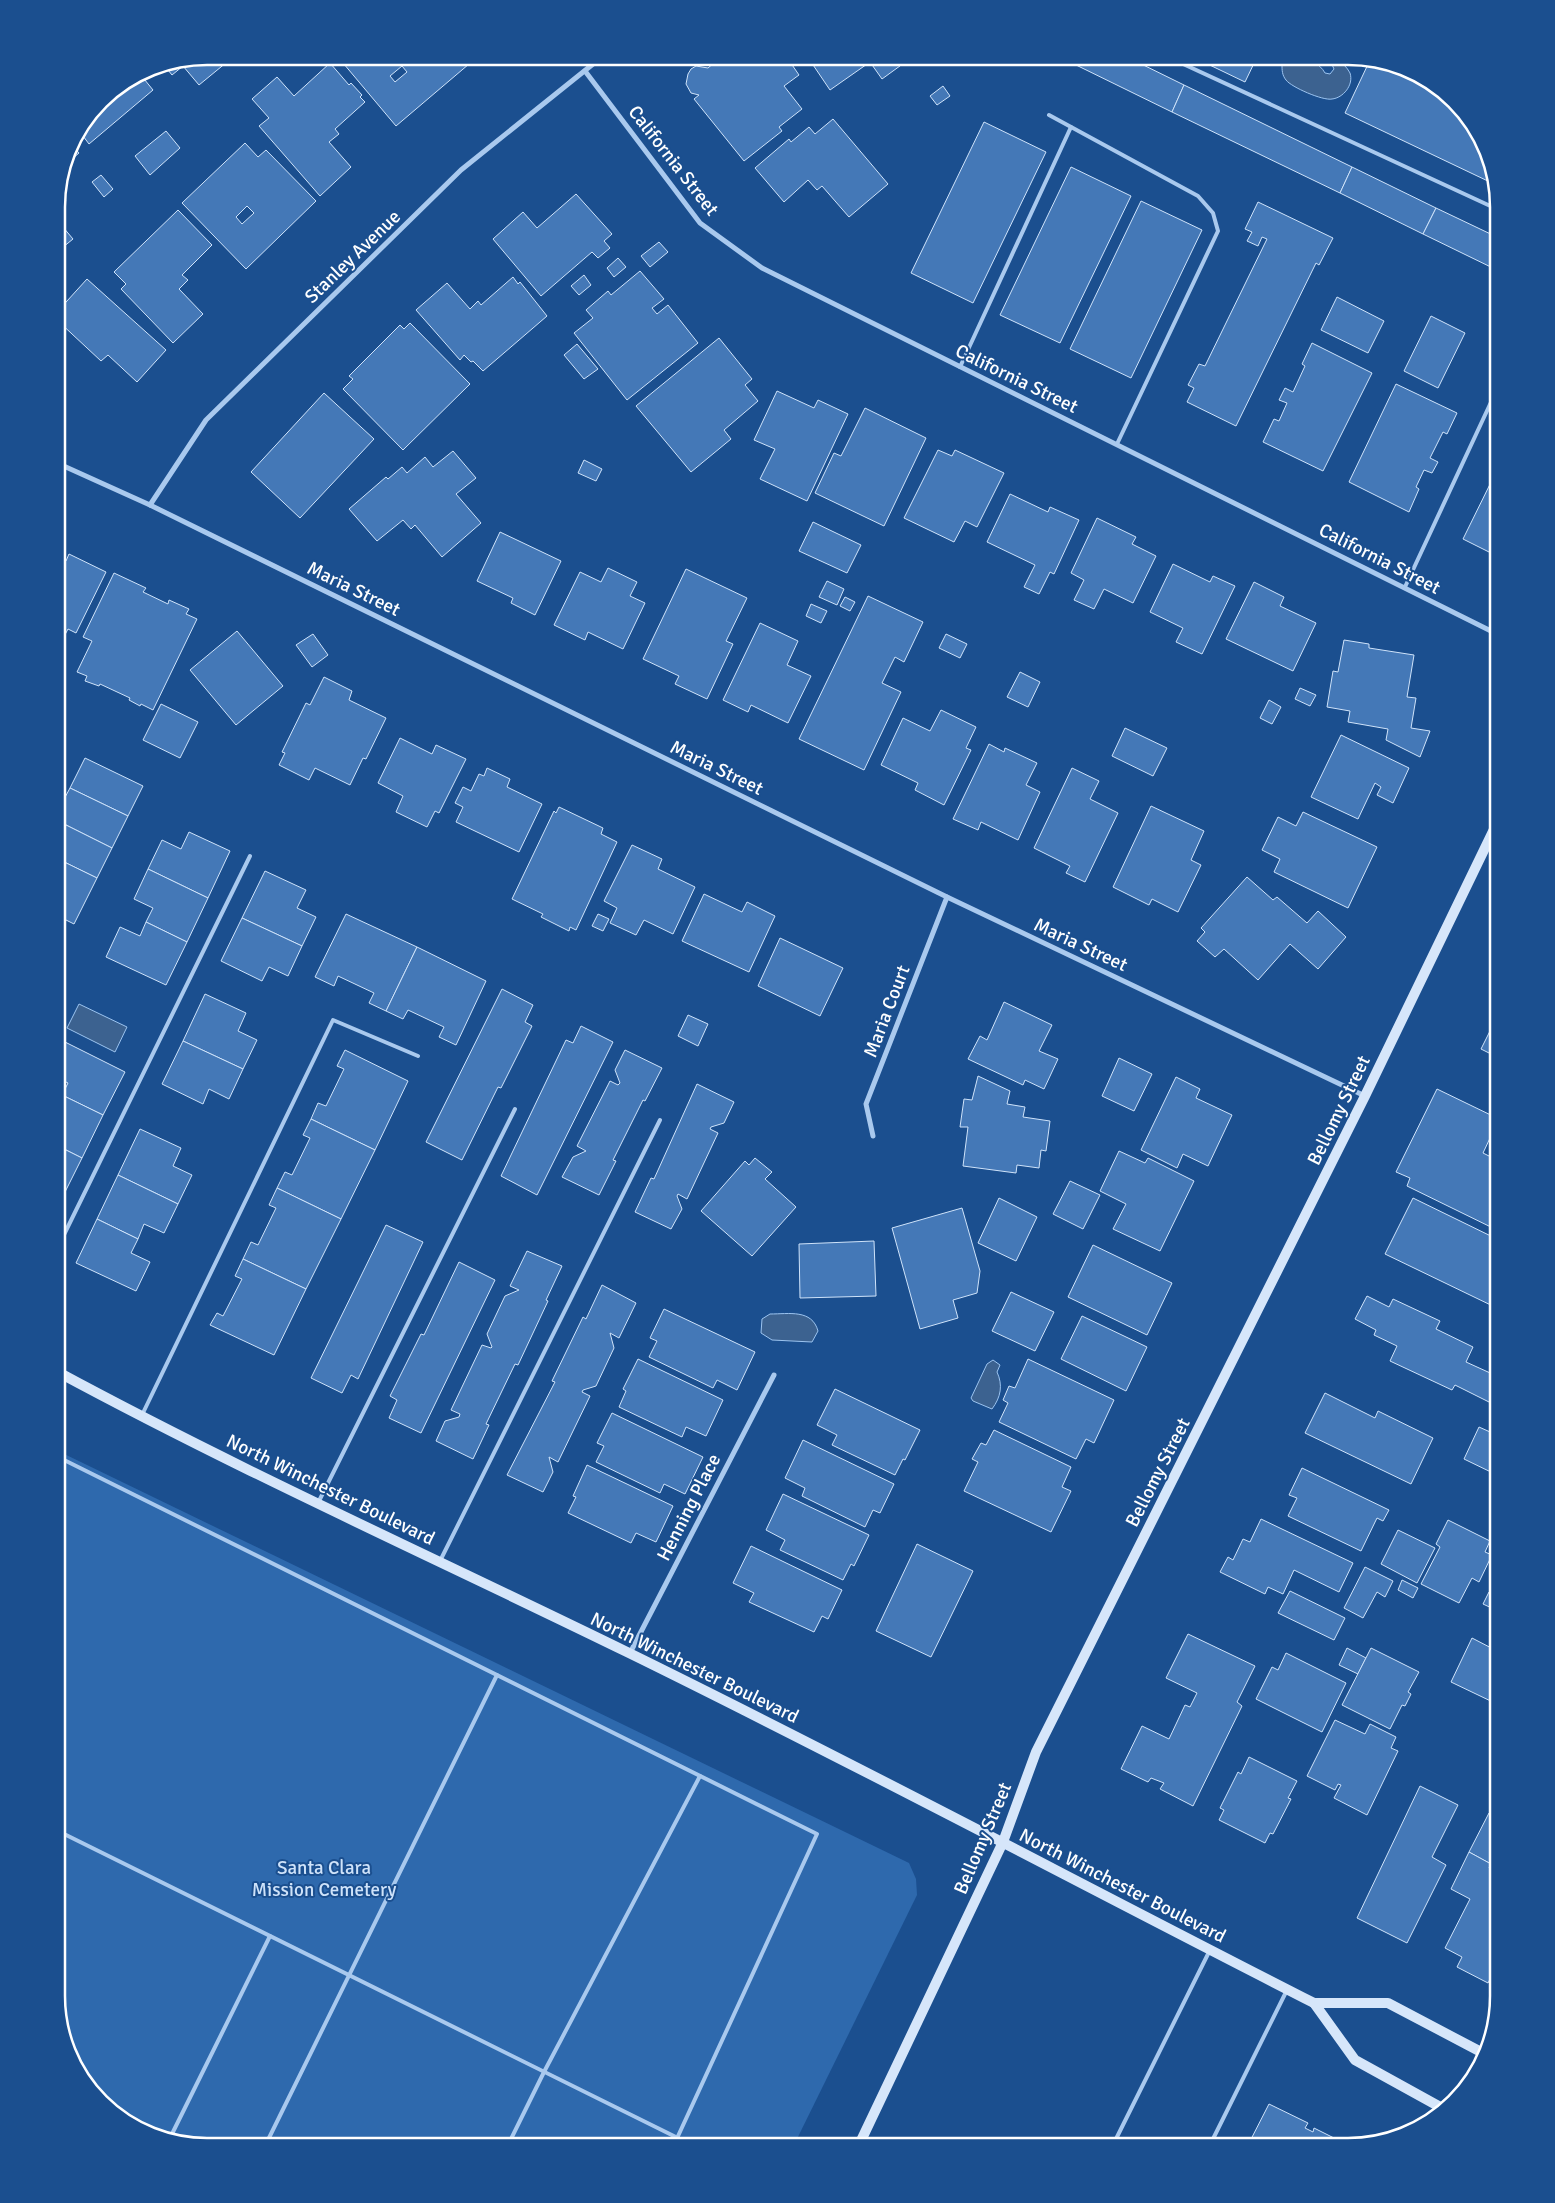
<svg xmlns="http://www.w3.org/2000/svg" width="1555" height="2203" viewBox="0 0 1555 2203" font-family="Signika,sans-serif">
  <style>
    .green { fill: #2e69ad }
    .water { fill: #3c6290; stroke: #9cc4f0 }
    .building { fill: #4478b7; stroke: #cfe3fa; fill-rule: evenodd }
    .lines { fill: none; stroke-linecap: round; stroke-linejoin: round }
    .lane { stroke: #a9c9ee; stroke-width: 4 }
    .street { stroke: #a9c9ee; stroke-width: 5 }
    .secondary { stroke: #d6e6fa; stroke-width: 10 }
    .labels { text-anchor: middle; stroke-width: 4; stroke-linejoin: round; paint-order: stroke }
    .street-label { font-size: 19px; fill: #fff; stroke: #1b4f8f }
    .park-label { font-size: 19px; fill: #cfe3fa; stroke: #1b4f8f }
    .rim { fill: none; stroke: #fff; stroke-width: 2.5 }
  </style>
  <rect width="100%" height="100%" fill="#1b4f8f"/>
  <polygon class="green" points="56,1450 909,1863 916,1879 917,1895 793,2147 198,2146 132,2126 77,2071 56,1995"/>
  <g class="water">
    <path d="M 1294,57 C 1305,57 1320,63 1325,73 L 1330,74 L 1334,69 L 1330,60 L 1337,59 C 1342,63 1347,67 1350,73 C 1354,85 1343,98 1332,99 C 1323,101 1291,87 1286,80 C 1282,75 1282,70 1282,65 L 1287,59 Z"/>
    <polygon points="79,1004 127,1027 115,1052 67,1028"/>
    <path d="M 770,1314 C 789,1314 812,1309 818,1331 L 812,1342 L 772,1340 L 761,1333 L 762,1319 Z"/>
    <path d="M 993,1360 L 1000,1365 L 997,1372 C 1003,1385 1001,1397 992,1409 L 973,1401 L 971,1398 L 987,1364 Z"/>
  </g>
  <g class="building">
    <polygon points="208,56 222,56 227,62 199,85 183,66 172,75 164,65"/>
    <path d="M 339,56 L 462,56 L 469,64 L 396,126 L 338,57 ZM 402,66 L 407,72 L 395,82 L 390,76 Z"/>
    <polygon points="722,56 760,56 767,65 778,56 786,56 799,75 784,86 802,109 779,127 782,131 744,161 694,99 699,95 691,93 686,84 688,74 691,69 696,66 708,68"/>
    <polygon points="807,56 899,56 904,63 882,79 870,62 830,90"/>
    <polygon points="1077,56 1125,56 1184,85 1172,112 1074,64"/>
    <polygon points="1193,57 1257,57 1245,82"/>
    <polygon points="1370,60 1423,77 1478,132 1492,183 1345,113"/>
    <polygon points="330,63 349,85 351,83 362,95 360,97 365,102 335,129 339,134 329,142 351,167 320,196 259,126 269,118 252,99 277,77 294,96"/>
    <polygon points="140,74 153,90 89,144 80,132 101,100"/>
    <polygon points="1184,85 1352,167 1340,193 1172,112"/>
    <polygon points="943,86 950,96 937,105 930,96"/>
    <polygon points="833,119 888,184 849,217 822,186 817,190 808,180 784,202 755,168 789,139 791,142 809,127 815,134"/>
    <polygon points="984,122 1046,152 973,303 911,273"/>
    <polygon points="166,131 180,148 150,175 135,156"/>
    <path d="M 245,143 L 258,157 L 266,150 L 316,201 L 246,269 L 182,203 ZM 247,206 L 254,213 L 242,224 L 236,217 Z"/>
    <polygon points="71,144 79,153 64,166 68,149"/>
    <polygon points="1071,167 1131,196 1060,343 1000,315"/>
    <polygon points="1352,167 1436,208 1423,234 1340,193"/>
    <polygon points="101,175 113,189 104,197 92,182"/>
    <polygon points="58,191 66,201 57,209 57,198"/>
    <polygon points="576,194 612,234 604,241 610,248 598,258 592,252 541,296 493,239 523,212 537,228"/>
    <polygon points="1141,201 1202,230 1131,378 1070,349"/>
    <polygon points="1258,202 1333,238 1319,265 1316,263 1236,426 1187,402 1194,388 1188,385 1199,364 1205,366 1267,239 1262,237 1258,246 1247,241 1252,232 1245,229"/>
    <polygon points="1436,208 1499,238 1499,271 1423,234"/>
    <polygon points="178,210 212,245 182,275 188,280 179,289 203,314 173,343 121,289 126,284 114,272"/>
    <polygon points="57,220 73,239 57,252"/>
    <polygon points="659,242 668,252 650,267 641,256"/>
    <polygon points="618,258 626,267 614,277 607,268"/>
    <polygon points="640,271 664,299 652,308 657,314 668,305 698,343 627,400 574,333 593,318 586,310 608,291 611,295"/>
    <polygon points="584,275 591,285 579,295 571,286"/>
    <polygon points="513,277 518,284 520,282 547,316 483,371 473,361 471,362 464,355 460,360 416,310 447,283 470,309 478,301 481,305"/>
    <polygon points="87,279 166,350 137,382 108,355 101,361 57,320 57,312"/>
    <polygon points="1337,297 1384,321 1368,353 1321,330"/>
    <polygon points="1431,316 1465,333 1438,388 1404,371"/>
    <polygon points="410,323 470,384 403,450 343,389 353,379 349,376 400,325 404,329"/>
    <polygon points="719,338 752,379 745,385 758,401 724,430 731,439 691,472 636,406"/>
    <polygon points="1312,343 1372,373 1323,471 1263,442 1274,419 1279,421 1287,403 1279,400 1285,388 1293,392 1305,366 1302,364"/>
    <polygon points="577,344 598,369 584,379 564,355"/>
    <polygon points="1396,384 1457,413 1447,434 1443,432 1430,458 1438,462 1432,473 1424,470 1416,487 1419,489 1409,512 1349,482"/>
    <polygon points="777,391 814,408 818,400 848,414 807,501 760,479 775,449 754,440"/>
    <polygon points="324,393 374,439 300,518 251,472"/>
    <polygon points="865,408 926,438 884,526 815,493 834,453 841,456"/>
    <polygon points="938,450 952,456 955,450 1004,473 977,527 965,521 954,542 904,518"/>
    <polygon points="453,451 476,478 456,494 481,523 442,557 415,525 411,529 403,520 377,541 349,509 386,477 388,479 402,467 407,473 425,457 433,467"/>
    <polygon points="584,460 602,469 596,481 578,473"/>
    <polygon points="1499,466 1499,557 1463,539"/>
    <polygon points="1010,494 1048,512 1050,507 1079,520 1054,574 1050,572 1039,594 1024,587 1035,565 987,542"/>
    <polygon points="1097,518 1136,537 1132,544 1156,556 1133,603 1104,589 1094,609 1074,600 1084,580 1071,573"/>
    <polygon points="813,522 861,545 847,573 799,551"/>
    <polygon points="500,532 561,561 535,615 511,603 513,598 477,581"/>
    <polygon points="69,554 106,572 76,633 68,629 57,650 56,578 61,570 56,567 56,564 60,558 66,561"/>
    <polygon points="1173,564 1210,582 1213,576 1235,586 1202,654 1176,642 1183,628 1150,612"/>
    <polygon points="608,568 637,582 630,596 645,603 623,649 588,632 585,640 554,625 580,572 601,582"/>
    <polygon points="686,569 747,598 726,641 733,644 707,699 675,684 679,676 643,659"/>
    <polygon points="114,573 146,588 143,592 168,604 169,600 189,609 186,614 197,619 153,710 141,704 140,706 129,700 130,698 100,684 99,686 85,681 87,676 77,672 92,641 83,637"/>
    <polygon points="827,581 844,589 837,605 819,597"/>
    <polygon points="1254,582 1284,597 1280,606 1316,623 1293,671 1226,639"/>
    <polygon points="868,596 923,622 904,662 895,657 882,683 901,692 864,770 799,739"/>
    <polygon points="845,597 855,602 850,611 840,606"/>
    <polygon points="811,604 827,611 821,623 806,616"/>
    <polygon points="760,623 798,641 787,665 811,676 788,723 751,705 748,712 723,700"/>
    <polygon points="237,631 283,686 236,725 190,670"/>
    <polygon points="313,634 328,655 312,667 296,645"/>
    <polygon points="946,634 967,644 960,658 939,648"/>
    <polygon points="1344,640 1369,644 1369,648 1414,655 1407,697 1416,698 1411,728 1430,731 1420,757 1386,740 1388,729 1348,722 1350,711 1327,707 1333,671 1338,672"/>
    <polygon points="1020,672 1040,682 1028,707 1007,697"/>
    <polygon points="324,677 352,691 349,700 386,718 366,759 363,758 350,785 315,768 309,780 279,765 285,753 282,752 306,703 310,705"/>
    <polygon points="1300,688 1316,695 1310,706 1295,699"/>
    <polygon points="1269,700 1281,707 1272,724 1260,718"/>
    <polygon points="161,704 198,722 180,758 143,740"/>
    <polygon points="941,710 976,727 966,748 971,750 944,805 915,790 918,783 881,765 903,718 930,731"/>
    <polygon points="1125,728 1167,748 1153,776 1112,756"/>
    <polygon points="1341,735 1409,768 1393,803 1377,795 1381,787 1375,783 1358,819 1311,797"/>
    <polygon points="400,738 432,754 436,745 466,759 439,813 435,811 427,827 396,812 403,796 378,783"/>
    <polygon points="989,744 1004,752 1005,748 1037,763 1026,785 1040,792 1018,840 981,822 978,830 953,819"/>
    <polygon points="85,758 143,786 128,816 70,788"/>
    <polygon points="487,768 510,779 507,787 542,804 519,852 456,822 463,807 455,803 463,787 471,791 479,774 484,776"/>
    <polygon points="1072,768 1099,781 1090,799 1118,813 1085,882 1066,873 1070,866 1034,848"/>
    <polygon points="70,788 128,816 112,848 56,820 56,814"/>
    <polygon points="1151,806 1204,831 1191,860 1201,865 1178,912 1152,899 1149,905 1113,887"/>
    <polygon points="559,807 603,828 601,834 617,842 576,930 570,927 569,931 541,917 543,914 512,899 554,811 556,813"/>
    <polygon points="1303,812 1377,847 1348,908 1274,872 1280,859 1262,850 1278,817 1296,826"/>
    <polygon points="56,820 112,848 97,878 56,858"/>
    <polygon points="189,832 230,851 208,898 148,869 162,840 181,849"/>
    <polygon points="632,845 662,859 658,869 695,887 673,934 644,920 636,935 610,923 617,908 604,901"/>
    <polygon points="56,858 97,878 74,924 56,915"/>
    <polygon points="148,869 208,898 187,942 146,922 153,908 134,899"/>
    <polygon points="265,871 306,890 297,908 316,917 302,946 242,918"/>
    <polygon points="1247,877 1273,900 1277,897 1307,923 1318,911 1346,937 1318,969 1290,944 1258,980 1224,949 1215,957 1197,941 1205,932 1201,928"/>
    <polygon points="704,894 742,912 747,902 775,916 749,972 682,941"/>
    <polygon points="346,914 417,947 386,1011 369,1003 374,993 338,976 334,986 315,977"/>
    <polygon points="598,914 609,919 603,931 592,926"/>
    <polygon points="242,918 302,946 288,976 269,967 262,981 221,961"/>
    <polygon points="146,922 187,942 166,985 106,957 120,927 140,936"/>
    <polygon points="780,938 843,968 820,1016 758,986"/>
    <polygon points="417,947 486,981 456,1045 439,1037 444,1027 408,1010 403,1019 386,1011"/>
    <polygon points="502,989 533,1005 525,1022 532,1026 501,1088 498,1087 462,1160 426,1142"/>
    <polygon points="205,994 246,1013 238,1031 257,1040 243,1069 183,1041"/>
    <polygon points="1004,1002 1052,1025 1039,1051 1058,1059 1044,1089 1025,1080 1023,1085 968,1059 980,1036 987,1040"/>
    <polygon points="1499,1013 1499,1058 1481,1049"/>
    <polygon points="688,1015 708,1024 698,1046 678,1036"/>
    <polygon points="581,1026 613,1042 537,1195 501,1176 566,1040 573,1043"/>
    <polygon points="183,1041 243,1069 229,1099 209,1089 203,1104 162,1084"/>
    <polygon points="65,1042 125,1072 103,1115 62,1095 68,1083 56,1077 56,1060"/>
    <polygon points="345,1050 408,1081 375,1150 311,1119 318,1103 326,1106 344,1069 337,1066"/>
    <polygon points="625,1050 662,1068 645,1101 643,1100 613,1160 616,1161 599,1195 562,1177 573,1157 586,1151 577,1146 610,1081 618,1085 620,1083 615,1070"/>
    <polygon points="1119,1058 1152,1074 1134,1111 1102,1096"/>
    <polygon points="978,1076 1010,1091 1007,1104 1025,1107 1023,1117 1050,1121 1046,1151 1041,1150 1039,1168 1017,1165 1016,1173 963,1166 968,1127 960,1127 964,1099 972,1100"/>
    <polygon points="1176,1077 1200,1089 1196,1098 1232,1115 1208,1166 1183,1154 1177,1168 1141,1150"/>
    <polygon points="697,1084 734,1102 724,1123 711,1127 710,1129 718,1133 687,1199 678,1194 677,1196 682,1209 671,1229 635,1212 651,1178 654,1179"/>
    <polygon points="1437,1089 1499,1119 1483,1153 1499,1161 1499,1231 1407,1186 1410,1178 1396,1172"/>
    <polygon points="62,1095 103,1115 82,1158 56,1145 56,1107"/>
    <polygon points="311,1119 375,1150 341,1219 277,1188 285,1172 292,1175 310,1138 303,1135"/>
    <polygon points="140,1129 181,1148 173,1166 192,1175 178,1204 118,1175"/>
    <polygon points="56,1145 82,1158 60,1202 56,1200"/>
    <polygon points="1119,1151 1145,1163 1148,1158 1194,1181 1160,1251 1113,1229 1126,1204 1100,1191"/>
    <polygon points="755,1158 772,1172 765,1179 796,1207 752,1256 701,1211 745,1161 749,1165"/>
    <polygon points="118,1175 178,1204 164,1233 144,1224 138,1239 97,1219"/>
    <polygon points="1070,1181 1100,1195 1083,1229 1053,1214"/>
    <polygon points="277,1188 341,1219 306,1289 243,1259 251,1242 258,1245 276,1208 269,1205"/>
    <polygon points="999,1198 1037,1217 1016,1261 978,1243"/>
    <polygon points="1413,1198 1499,1240 1499,1309 1385,1254"/>
    <polygon points="962,1208 980,1271 977,1293 953,1300 958,1318 920,1329 892,1228"/>
    <polygon points="97,1219 138,1239 131,1253 150,1262 136,1291 76,1263"/>
    <polygon points="386,1225 423,1242 358,1379 351,1375 342,1393 311,1378"/>
    <polygon points="874,1241 876,1296 800,1298 799,1244"/>
    <polygon points="1093,1245 1172,1283 1147,1335 1068,1297"/>
    <polygon points="527,1251 562,1266 546,1300 548,1301 518,1365 515,1364 486,1424 489,1425 473,1459 436,1441 445,1421 459,1417 460,1414 451,1410 482,1345 491,1348 492,1347 487,1334 505,1296 519,1290 510,1286"/>
    <polygon points="243,1259 306,1289 274,1355 210,1325 217,1313 223,1316 242,1279 235,1276"/>
    <polygon points="459,1262 495,1280 421,1433 389,1418 397,1400 390,1396 421,1334 424,1335"/>
    <polygon points="602,1285 636,1303 619,1338 610,1333 614,1348 596,1386 583,1390 582,1392 590,1396 558,1462 549,1457 553,1472 543,1492 507,1475 555,1382 552,1381 583,1317 586,1319"/>
    <polygon points="1011,1292 1054,1312 1035,1351 992,1331"/>
    <polygon points="1367,1296 1389,1307 1393,1299 1440,1321 1436,1329 1473,1347 1466,1362 1499,1377 1499,1407 1455,1385 1452,1390 1390,1361 1397,1346 1374,1335 1376,1330 1355,1319"/>
    <polygon points="664,1309 755,1352 737,1390 717,1380 713,1388 649,1357 657,1341 650,1338"/>
    <polygon points="1082,1316 1147,1347 1126,1391 1061,1359"/>
    <polygon points="638,1359 723,1400 706,1436 686,1427 682,1437 619,1407 626,1391 623,1389"/>
    <polygon points="1028,1359 1114,1400 1094,1443 1086,1439 1076,1459 999,1422 1008,1403 1003,1400 1009,1386 1015,1388"/>
    <polygon points="835,1389 920,1430 905,1460 903,1459 895,1475 832,1445 837,1435 817,1425"/>
    <polygon points="1325,1393 1375,1418 1378,1411 1433,1438 1411,1484 1305,1433"/>
    <polygon points="612,1413 703,1457 685,1494 664,1484 660,1493 596,1462 604,1446 597,1443"/>
    <polygon points="1479,1427 1499,1436 1499,1465 1495,1474 1464,1459"/>
    <polygon points="994,1430 1071,1467 1062,1487 1071,1491 1051,1532 964,1491 978,1462 972,1459 981,1443 986,1445"/>
    <polygon points="803,1440 894,1484 880,1513 873,1510 865,1527 802,1496 805,1488 785,1478"/>
    <polygon points="587,1465 673,1506 656,1542 636,1533 631,1543 568,1513 576,1497 573,1496"/>
    <polygon points="1302,1468 1389,1510 1383,1521 1377,1518 1361,1551 1288,1516 1297,1498 1289,1495"/>
    <polygon points="783,1494 869,1535 854,1566 851,1564 843,1580 780,1550 785,1540 766,1530"/>
    <polygon points="1261,1519 1353,1563 1339,1592 1294,1570 1283,1594 1268,1587 1265,1594 1220,1572 1228,1557 1233,1560 1243,1539 1250,1542"/>
    <polygon points="1448,1520 1490,1541 1485,1552 1492,1555 1479,1582 1472,1578 1459,1603 1421,1584 1440,1547 1436,1544"/>
    <polygon points="1398,1530 1435,1548 1417,1583 1381,1564"/>
    <polygon points="917,1544 973,1571 931,1657 876,1631"/>
    <polygon points="751,1546 842,1590 828,1619 822,1616 814,1632 749,1602 754,1593 733,1583"/>
    <polygon points="1365,1567 1393,1581 1385,1597 1377,1592 1363,1618 1344,1608"/>
    <polygon points="1402,1580 1418,1588 1413,1598 1398,1590"/>
    <polygon points="1290,1591 1345,1618 1334,1640 1278,1613"/>
    <polygon points="1489,1592 1499,1597 1498,1611 1483,1604"/>
    <polygon points="1188,1634 1255,1666 1237,1702 1242,1706 1193,1806 1160,1789 1164,1783 1151,1778 1148,1782 1121,1769 1142,1726 1169,1739 1185,1705 1190,1707 1197,1693 1166,1678"/>
    <polygon points="1472,1638 1499,1652 1499,1705 1451,1682"/>
    <polygon points="1347,1648 1366,1658 1358,1674 1339,1665"/>
    <polygon points="1371,1648 1419,1672 1408,1692 1411,1694 1405,1706 1402,1705 1390,1729 1342,1705"/>
    <polygon points="1286,1653 1346,1683 1322,1732 1256,1699 1272,1667 1278,1670"/>
    <polygon points="1335,1720 1365,1734 1370,1724 1396,1737 1391,1748 1398,1751 1367,1815 1334,1798 1341,1785 1338,1784 1335,1790 1307,1776"/>
    <polygon points="1249,1757 1297,1781 1288,1798 1291,1799 1273,1834 1270,1833 1265,1843 1219,1820 1224,1810 1220,1808 1238,1772 1241,1774"/>
    <polygon points="1420,1786 1458,1805 1432,1857 1446,1865 1407,1943 1357,1918"/>
    <polygon points="1489,1813 1498,1817 1499,1816 1499,1848 1491,1864 1469,1852"/>
    <polygon points="1469,1852 1491,1864 1489,1868 1499,1872 1499,1962 1488,1983 1457,1967 1462,1957 1445,1948 1470,1899 1451,1889"/>
    <polygon points="1269,2104 1308,2123 1305,2128 1313,2132 1314,2128 1340,2141 1337,2147 1247,2147"/>
  </g>
  <g class="lines">
    <g class="lane">
      <polyline points="1168,57 1499,210"/>
      <polyline points="1049,115 1198,196 1213,213 1218,231 1117,444"/>
      <polyline points="960,367 1071,127"/>
      <polyline points="1405,587 1499,385"/>
      <polyline points="56,1251 250,856"/>
      <polyline points="142,1415 333,1020 418,1056"/>
      <polyline points="56,1456 817,1834 673,2147"/>
      <polyline points="318,1503 515,1109"/>
      <polyline points="440,1561 660,1120"/>
      <polyline points="1497,1629 1499,1629"/>
      <polyline points="56,1830 696,2147"/>
      <polyline points="170,2138 270,1936"/>
      <polyline points="265,2146 497,1675"/>
      <polyline points="507,2147 544,2072 700,1776"/>
      <polyline points="1112,2147 1209,1952"/>
      <polyline points="1209,2147 1287,1990"/>
    </g>
    <g class="street">
      <polyline points="585,71 700,223 762,268 1499,635"/>
      <polyline points="57,463 150,505 947,897 1365,1096"/>
      <polyline points="150,505 206,420 461,170 603,56"/>
      <polyline points="873,1136 866,1104 947,897"/>
      <polyline points="630,1653 774,1375"/>
    </g>
    <g class="secondary">
      <path d="M 56,1371 C 243,1472 437,1559 627,1652 C 858,1765 1084,1886 1314,2003 L 1388,2003 L 1483,2053"/>
      <polyline points="1314,2003 1355,2060 1442,2108"/>
      <polyline points="858,2147 1003,1842 1036,1752 1365,1096 1499,819"/>
    </g>
  </g>
  <g class="labels">
    <g class="street-label">
      <text transform="translate(674 160) rotate(52)" y="7">California Street</text>
      <text transform="translate(352 256) rotate(-44)" y="7">Stanley Avenue</text>
      <text transform="translate(1017 378) rotate(26)" y="7">California Street</text>
      <text transform="translate(1380 558) rotate(27)" y="7">California Street</text>
      <text transform="translate(354 588) rotate(26)" y="7">Maria Street</text>
      <text transform="translate(717 767) rotate(26)" y="7">Maria Street</text>
      <text transform="translate(1081 944) rotate(25)" y="7">Maria Street</text>
      <text transform="translate(886 1011) rotate(-69)" y="7">Maria Court</text>
      <text transform="translate(1338 1110) rotate(-64)" y="7">Bellomy Street</text>
      <text transform="translate(1157 1472) rotate(-63)" y="7">Bellomy Street</text>
      <text transform="translate(331 1489) rotate(26)" y="7">North Winchester Boulevard</text>
      <text transform="translate(688 1507) rotate(-63)" y="7">Henning Place</text>
      <text transform="translate(695 1667) rotate(26)" y="7">North Winchester Boulevard</text>
      <text transform="translate(982 1838) rotate(-67)" y="7">Bellomy Street</text>
      <text transform="translate(1123 1885) rotate(27)" y="7">North Winchester Boulevard</text>
    </g>
    <g class="park-label">
      <text x="324" y="1874">Santa Clara<tspan x="324" dy="22">Mission Cemetery</tspan></text>
    </g>
  </g>
  <path d="M0 0H1555V2203H0ZM207 65H1348A142 142 0 0 1 1490 207V1996A142 142 0 0 1 1348 2138H207A142 142 0 0 1 65 1996V207A142 142 0 0 1 207 65Z" fill="#1b4f8f" fill-rule="evenodd"/>
  <path class="rim" d="M207 65H1348A142 142 0 0 1 1490 207V1996A142 142 0 0 1 1348 2138H207A142 142 0 0 1 65 1996V207A142 142 0 0 1 207 65Z"/>
</svg>
